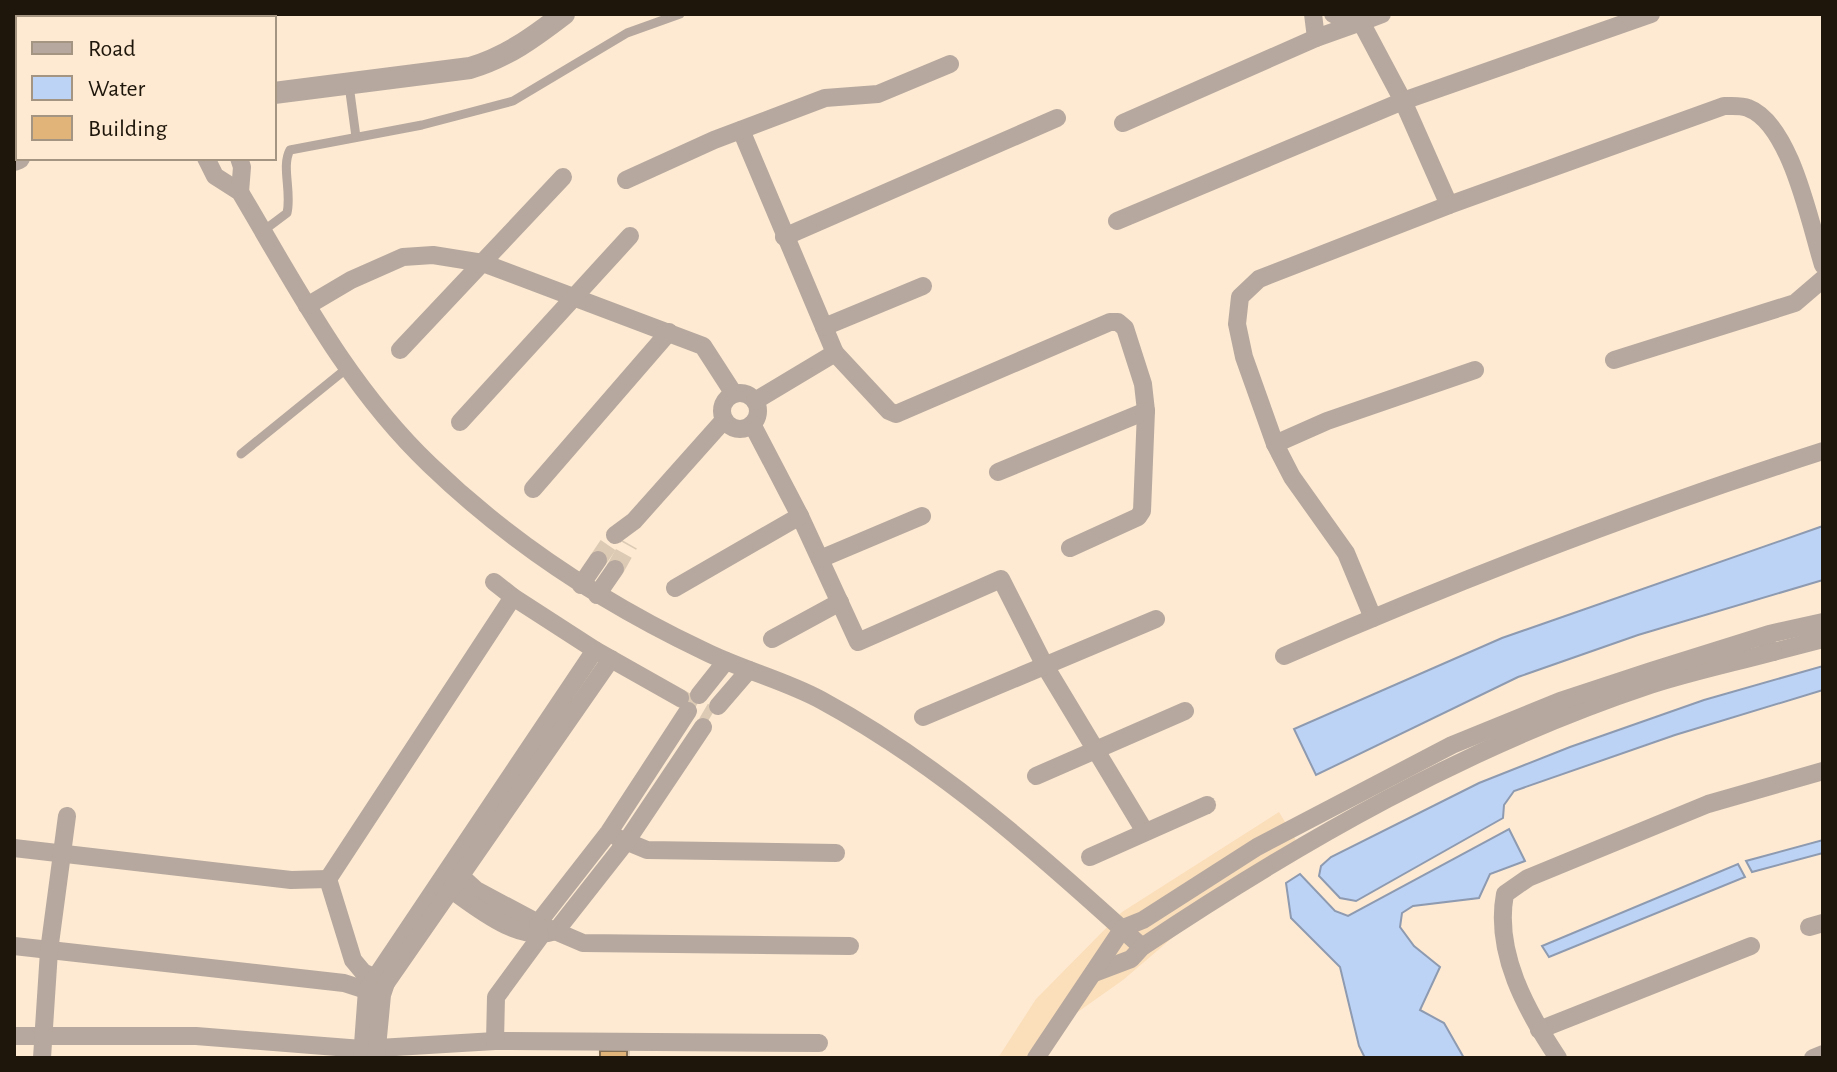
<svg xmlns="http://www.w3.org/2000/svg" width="1837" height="1072" viewBox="0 0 1837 1072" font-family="'Alegreya Sans',sans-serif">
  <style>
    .built { fill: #fbdeba }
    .water { fill: #bcd3f6; stroke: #8d9ab0; stroke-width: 2 }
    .building { fill: #e1b579; stroke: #857055; stroke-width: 2; filter: url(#shadow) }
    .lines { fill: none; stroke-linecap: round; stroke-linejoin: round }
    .minor-tunnel { stroke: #dccab4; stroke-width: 18; stroke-dasharray: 18 9; stroke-linecap: butt }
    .service { stroke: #b6a89e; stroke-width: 9 }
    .minor { stroke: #b6a89e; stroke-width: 18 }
    .tertiary { stroke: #b6a89e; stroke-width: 22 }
  </style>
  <defs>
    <filter id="shadow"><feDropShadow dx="4.5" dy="-4.5" stdDeviation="4" flood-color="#0004"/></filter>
  </defs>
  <rect width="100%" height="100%" fill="#feead2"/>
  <polygon class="built" points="1279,812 1302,850 1213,903 1123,980 1065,1021 1042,1058 998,1058 1036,999 1122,912"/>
  <g class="water">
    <polygon points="1823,526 1823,580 1638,635 1518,677 1316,775 1294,729 1502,638"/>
    <polygon points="1823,666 1823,690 1675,735 1514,791 1504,805 1503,818 1356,901 1340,898 1319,876 1321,866 1331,857 1479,783 1570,747 1704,700"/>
    <polygon points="1509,829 1525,861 1490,874 1479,898 1413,906 1402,913 1400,927 1414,946 1440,967 1420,1010 1444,1023 1464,1058 1365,1058 1359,1046 1340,967 1291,918 1286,883 1300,874 1335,911 1348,916"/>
    <polygon points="1823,840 1823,853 1752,872 1746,861"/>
    <polygon points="1738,864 1745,877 1549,957 1542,946"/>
  </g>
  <rect class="building" x="600" y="1051" width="27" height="7"/>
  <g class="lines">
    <g class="minor-tunnel">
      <polyline points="598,560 615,535"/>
      <polyline points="615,569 629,544"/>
      <polyline points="680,698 711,716"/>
    </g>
    <g class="service">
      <polyline points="14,71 18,85"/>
      <polyline points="349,85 356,137"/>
      <path d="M 263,231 L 287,213 C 292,192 281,166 290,150 L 422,125 L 513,101 L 627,33 L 680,14"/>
      <polyline points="241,454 346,369"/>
    </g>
    <g class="minor">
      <polyline points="1313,14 1316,38"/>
      <polyline points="1333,14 1361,22 1382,14"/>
      <polyline points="1123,123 1316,38 1361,22 1403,101 1449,205"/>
      <polyline points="741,130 835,353"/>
      <path d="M 206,158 L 215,176 L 240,192 C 297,288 348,387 430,465 C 510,542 603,603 704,651 C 742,670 784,680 821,700 C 941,765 1042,856 1142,947"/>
      <polyline points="239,158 242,167 240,192"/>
      <polyline points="626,180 714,140 825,98 878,94 950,64"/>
      <polyline points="1117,221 1403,101 1651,14"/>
      <polyline points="784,237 1057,118"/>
      <polyline points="307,306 351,280 403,257 433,255 483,263 703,346 734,394"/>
      <polyline points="824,327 923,286"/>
      <polyline points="400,350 563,177"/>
      <polyline points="1614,360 1795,303 1823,279"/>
      <circle cx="740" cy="411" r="18"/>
      <polyline points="755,401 835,353 889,411 896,414 1110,322 1118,322 1125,328 1143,384 1146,411 1142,511 1138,517 1070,548"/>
      <polyline points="460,422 630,236"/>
      <polyline points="752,424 800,516 858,642 1001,579 1045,666 1144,830"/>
      <polyline points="1275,444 1327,421 1475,370"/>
      <polyline points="998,472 1146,411"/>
      <polyline points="533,489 669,332"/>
      <polyline points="615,535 634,521 724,420"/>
      <polyline points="820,559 922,516"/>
      <polyline points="494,582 513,597"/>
      <polyline points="581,585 598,560"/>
      <polyline points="675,588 800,516"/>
      <polyline points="597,595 615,569"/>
      <path d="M 1373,618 L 1346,553 L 1292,477 L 1275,444 L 1244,357 L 1237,324 L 1240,297 L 1259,279 L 1449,205 L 1724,106 C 1731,106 1741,105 1748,108 C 1791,124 1810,224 1823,265"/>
      <polyline points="772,639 840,602"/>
      <polyline points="1767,645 1773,652 1823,639"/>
      <path d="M 1284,656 C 1459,580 1642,509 1823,451"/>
      <polyline points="699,695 726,661"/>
      <polyline points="718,706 749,670"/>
      <polyline points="923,717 1156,619"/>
      <polyline points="1036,776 1185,711"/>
      <polyline points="618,838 647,850 836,853"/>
      <polyline points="14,848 291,880 328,879"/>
      <polyline points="1090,857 1207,805"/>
      <polyline points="455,871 476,890 538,923 609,832 688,711"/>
      <path d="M 446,886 C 476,907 518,944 556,931 L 626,842 L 703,727"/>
      <polyline points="1809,927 1823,923"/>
      <polyline points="548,928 583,943 850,946"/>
      <polyline points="14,946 344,983 375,993"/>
      <path d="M 1094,973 L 1131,959 L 1142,947 C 1301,841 1467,746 1650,685 C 1690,672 1732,663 1773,652"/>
      <polyline points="386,983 363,972 353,960 328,879 513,597 595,650 680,698"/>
      <polyline points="1539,1030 1751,946"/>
      <polyline points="14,1036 196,1036 362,1049 495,1041 819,1043"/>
      <polyline points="495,1041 496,997 540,937 538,926"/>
      <polyline points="42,1058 49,951 67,816"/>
      <polyline points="362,1058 367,990 595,650"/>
      <polyline points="376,1058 382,995 386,983 611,659"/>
      <polyline points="1036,1058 1123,928 1143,920 1257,847 1452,745 1560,701 1651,671 1769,634 1823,622"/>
      <path d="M 1558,1058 C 1526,1010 1494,952 1505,894 L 1528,878 L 1708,804 L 1823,771"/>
      <polyline points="1813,1058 1823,1054"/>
    </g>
    <g class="tertiary">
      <path d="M 274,93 L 470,68 C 507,57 534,37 564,14"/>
      <polyline points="14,160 19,158"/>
    </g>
  </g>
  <rect width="1837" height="1072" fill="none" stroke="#1e160b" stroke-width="32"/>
  <rect x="16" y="16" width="260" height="144" fill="#feead2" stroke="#a49582" stroke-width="2"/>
  <rect x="32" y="42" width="40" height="12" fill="#b6a89e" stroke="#a49582" stroke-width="2"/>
  <text x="88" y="56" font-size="24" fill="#1e160b">Road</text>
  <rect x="32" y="76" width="40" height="24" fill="#bcd3f6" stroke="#a49582" stroke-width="2"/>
  <text x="88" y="96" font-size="24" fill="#1e160b">Water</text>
  <rect x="32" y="116" width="40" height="24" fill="#e1b579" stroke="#a49582" stroke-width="2"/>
  <text x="88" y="136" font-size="24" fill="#1e160b">Building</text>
</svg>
